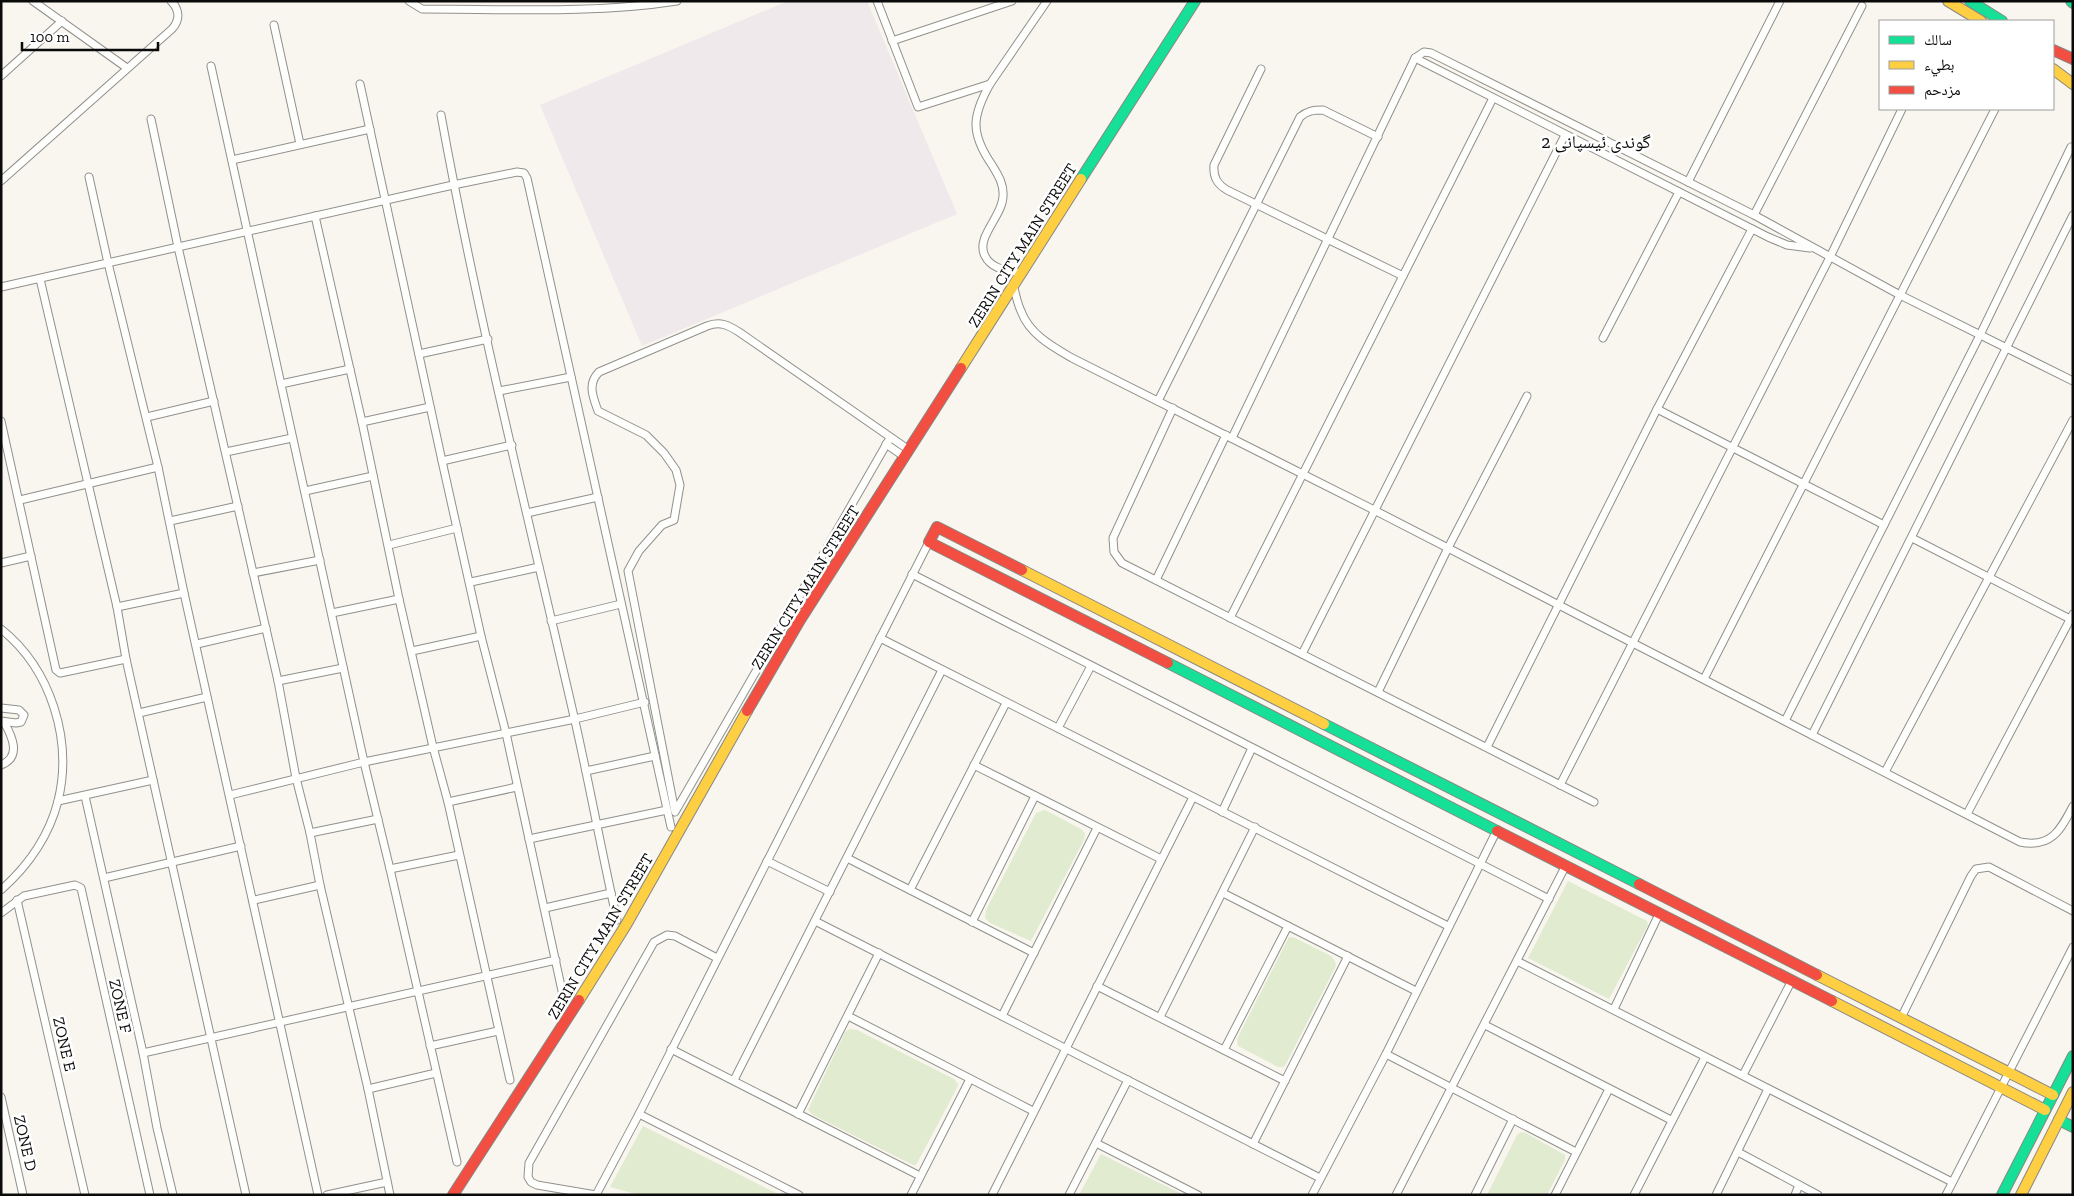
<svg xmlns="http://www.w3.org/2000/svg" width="2074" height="1196" viewBox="0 0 2074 1196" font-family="'Zilla Slab','Noto Naskh Arabic',serif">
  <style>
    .industrial { fill: #efe9eb }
    .green { fill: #e1ebd0 }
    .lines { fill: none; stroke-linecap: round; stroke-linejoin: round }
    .street-casing { stroke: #91908d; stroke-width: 9 }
    .fast-casing { stroke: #888783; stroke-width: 12 }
    .slow-casing { stroke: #888783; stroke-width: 12 }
    .jam-casing { stroke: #888783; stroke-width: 12 }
    .street { stroke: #fefefc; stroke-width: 7 }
    .fast { stroke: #16e098; stroke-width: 10 }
    .slow { stroke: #ffcf43; stroke-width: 10 }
    .jam { stroke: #f24e42; stroke-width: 10 }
    .labels { text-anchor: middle; stroke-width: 5; stroke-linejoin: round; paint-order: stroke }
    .street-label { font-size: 16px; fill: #0a0a0a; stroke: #fff }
    .neighbourhood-label { font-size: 18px; fill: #0a0a0a; stroke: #fff }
  </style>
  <rect width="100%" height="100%" fill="#f8f6ee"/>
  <polygon class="industrial" points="788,1 867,1 957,214 642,346 540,105"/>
  <g class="green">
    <polygon points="1045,810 1081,829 1085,833 1084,840 1031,941 990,923 985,918 986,910 1036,813"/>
    <polygon points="1568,881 1647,921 1648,925 1609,999 1528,958"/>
    <polygon points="1289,937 1295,938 1331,956 1335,961 1336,966 1286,1064 1283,1067 1278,1067 1242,1048 1238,1046 1237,1039"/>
    <polygon points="850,1029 857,1030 954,1079 958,1084 957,1088 916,1165 913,1165 813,1115 808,1110 845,1032"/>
    <polygon points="643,1126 780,1195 640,1195 610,1187"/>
    <polygon points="1521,1132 1526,1133 1565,1155 1565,1160 1547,1195 1487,1195 1517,1135"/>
    <polygon points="1101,1154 1184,1195 1079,1195"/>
  </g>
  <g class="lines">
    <defs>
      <g id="street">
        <polyline points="33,1 127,68"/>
        <path d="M 409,1 L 422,9 C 507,9 593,14 677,1"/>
        <polyline points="877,1 918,107 990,84"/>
        <polyline points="274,25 300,144"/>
        <polyline points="892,41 1012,1"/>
        <polyline points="1415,58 1768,237 1787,245 1810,248"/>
        <polyline points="211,66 364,762 390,869 457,1162"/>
        <path d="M 1261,69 L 1214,165 C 1213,177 1217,184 1227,190 L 1403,276"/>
        <polyline points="1,76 62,21"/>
        <polyline points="360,84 442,461 481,636 506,733 564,1000"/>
        <path d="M 441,115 C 478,319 529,520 575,721 C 590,787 602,854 617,920"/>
        <polyline points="151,119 178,247 278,681 296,778 310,833 320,885 368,1089 390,1195"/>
        <polyline points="232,160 370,129"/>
        <polyline points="89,177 108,263 158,467 184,593 318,1195"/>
        <path d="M 1,181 L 172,29 C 180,20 180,10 171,1"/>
        <polyline points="1688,182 1780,1"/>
        <polyline points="1754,215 1862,6"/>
        <polyline points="315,216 362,422 399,599 433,747 448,802 510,1080"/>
        <path d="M 1021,273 C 1008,270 992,270 985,256 C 975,237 1003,216 1003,196 C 1004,184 998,175 992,165 C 970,133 972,116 990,84 L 1047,1"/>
        <polyline points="40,279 117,607 126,659 246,1195"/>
        <path d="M 1013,285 C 1016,294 1017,303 1021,311 C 1029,334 1053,347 1072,358 L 1374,510 L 2020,842 C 2051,848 2060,831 2073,806"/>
        <polyline points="1,287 453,185 517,172 524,173 527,178 671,827"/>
        <polyline points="1603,338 1679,192"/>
        <polyline points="419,354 488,339"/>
        <polyline points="281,384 350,369"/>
        <polyline points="499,391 571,377"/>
        <path d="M 1158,401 L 1300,117 C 1307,111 1313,110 1323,110 L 1378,137"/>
        <polyline points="1173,408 1113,538 1114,552 1122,563 1594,802"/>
        <polyline points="1657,409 1884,525"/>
        <polyline points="147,417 214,401"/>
        <polyline points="1,421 56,670 60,673 65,672 126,659"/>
        <polyline points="362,422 430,407"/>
        <path d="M 890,438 L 675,812 L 628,571 L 639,551 L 662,525 L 674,520 L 680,485 L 676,470 L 664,453 L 646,435 L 598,411 C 593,397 587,384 599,372 L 707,326 C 720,321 728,325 739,332 L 909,450"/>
        <polyline points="1232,438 1415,58 1424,52 1431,53 1754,215 1900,295 2073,381"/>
        <polyline points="886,444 905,457"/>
        <polyline points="226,452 292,438"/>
        <polyline points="442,461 512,445"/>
        <polyline points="305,491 373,476"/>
        <polyline points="20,500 158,467"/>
        <polyline points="527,513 598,497"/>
        <polyline points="170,521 238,506"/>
        <polyline points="1912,538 2072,620"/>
        <polyline points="389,545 457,528"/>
        <polyline points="1,563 31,556"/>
        <polyline points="253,573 320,560"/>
        <polyline points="912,574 1549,899"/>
        <polyline points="1156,580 1226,435"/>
        <polyline points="471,582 539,567"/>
        <polyline points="117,607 184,593"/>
        <polyline points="332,613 399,599"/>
        <polyline points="1230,618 1493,98"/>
        <polyline points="551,621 621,604"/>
        <path d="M 1,629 C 51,669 73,740 58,801 C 49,836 28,866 1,890"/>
        <polyline points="880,638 1448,926"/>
        <polyline points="197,644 266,628"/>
        <polyline points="412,651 481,636"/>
        <polyline points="1302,654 1565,135"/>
        <polyline points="1704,679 1995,109"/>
        <polyline points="278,681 343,668"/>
        <polyline points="1378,692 1448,548 1527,396"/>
        <polyline points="1,708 19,710 24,715 21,722 16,723 1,721"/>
        <polyline points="139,713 207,697"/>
        <polyline points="1785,721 1980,335 2071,147"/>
        <polyline points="1058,728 1091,666"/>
        <polyline points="1812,735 2073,215"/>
        <polyline points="1487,747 1657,409 1752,229"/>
        <path d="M 1,765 C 22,757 12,736 4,722"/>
        <polyline points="974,765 1161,859"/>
        <polyline points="586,771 655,756"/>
        <polyline points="1885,772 2073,420"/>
        <polyline points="1560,785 1830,257 1902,109"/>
        <polyline points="230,795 364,762 575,719 645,702"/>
        <polyline points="85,796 143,1053 157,1128 173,1195"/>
        <polyline points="58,801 153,780"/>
        <polyline points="448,802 517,787"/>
        <polyline points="1222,812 1252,748"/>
        <polyline points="1967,814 2073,614"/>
        <polyline points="310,833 378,819"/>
        <polyline points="529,839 667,810"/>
        <polyline points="847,858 1034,953"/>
        <polyline points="767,861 830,892"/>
        <polyline points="390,869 459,855"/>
        <polyline points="104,878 241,846"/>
        <polyline points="910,890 1006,703"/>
        <polyline points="1223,893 1416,991"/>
        <polyline points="17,900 85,1195"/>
        <polyline points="254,900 320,885"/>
        <polyline points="545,908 611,893"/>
        <polyline points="1,913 24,896 75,885 81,888 150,1195"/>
        <polyline points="815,921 1320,1178"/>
        <polyline points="972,922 1035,796"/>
        <polyline points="1517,961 1952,1182"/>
        <polyline points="1097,986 1285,1081"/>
        <polyline points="1614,1009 1659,914"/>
        <polyline points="848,1016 1033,1111"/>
        <polyline points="1002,1016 1097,828"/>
        <polyline points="1160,1017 1255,827"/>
        <polyline points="1901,1018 1971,876 1976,869 1989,867 2073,911"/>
        <polyline points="1485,1025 1671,1120"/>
        <polyline points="430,1046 498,1031"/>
        <polyline points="671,1049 920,1176"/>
        <polyline points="1224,1050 1288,926"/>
        <polyline points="143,1053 556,960"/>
        <polyline points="1386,1054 1576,1152"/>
        <polyline points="1743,1075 1791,982"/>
        <polyline points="734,1080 942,670"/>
        <polyline points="368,1089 436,1073"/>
        <polyline points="1,1097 23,1195"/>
        <polyline points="639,1114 799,1195"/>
        <polyline points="798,1114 879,953"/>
        <polyline points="1096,1143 1198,1195"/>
        <polyline points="1253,1144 1348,956"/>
        <polyline points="1738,1152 1818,1195"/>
        <polyline points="327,1195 387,1182"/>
        <polyline points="596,1195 639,1114 929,542"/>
        <polyline points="596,1195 537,1185 531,1182 528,1177 529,1163 654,942 667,935 675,936 717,958"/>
        <polyline points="911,1195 970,1079"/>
        <polyline points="992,1195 1193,797"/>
        <polyline points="1069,1195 1128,1080"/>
        <polyline points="1312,1195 1386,1054 1496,832"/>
        <polyline points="1396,1195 1565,867"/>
        <polyline points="1475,1195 1513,1119"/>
        <polyline points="1555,1195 1609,1089"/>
        <polyline points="1634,1195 1705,1057"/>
        <polyline points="1716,1195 1768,1089"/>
        <polyline points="1795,1195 1799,1185"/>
        <polyline points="1946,1195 2073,947"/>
      </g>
      <g id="fast">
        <polyline points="1970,1 2002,21"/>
        <polyline points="2071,1 2073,3"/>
        <polyline points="1081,179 1195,1"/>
        <polyline points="1168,663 1497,831"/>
        <polyline points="1324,724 1639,884"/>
        <polyline points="2059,1120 2073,1127"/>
        <polyline points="2002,1195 2073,1056"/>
      </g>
      <g id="slow">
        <polyline points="1948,1 1981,21"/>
        <polyline points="2053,69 2073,84"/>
        <polyline points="961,368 1081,179"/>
        <polyline points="1022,570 1324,724"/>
        <polyline points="1817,975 2053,1095"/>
        <polyline points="579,1000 626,925 747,711"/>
        <polyline points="1832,1001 2045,1110"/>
        <polyline points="2021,1195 2073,1092"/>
      </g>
      <g id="jam">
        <polyline points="2053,50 2073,59"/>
        <polyline points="1022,570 937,527 929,542 1168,663"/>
        <polyline points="747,711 800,620 961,368"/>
        <polyline points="1497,831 1832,1001"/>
        <polyline points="1639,884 1817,975"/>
        <polyline points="453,1195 579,1000"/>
      </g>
    </defs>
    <use href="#street" class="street-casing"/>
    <use href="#fast" class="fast-casing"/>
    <use href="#slow" class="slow-casing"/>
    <use href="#jam" class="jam-casing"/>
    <use href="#street" class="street"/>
    <use href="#fast" class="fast"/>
    <use href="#slow" class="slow"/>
    <use href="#jam" class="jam"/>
  </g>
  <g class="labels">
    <g class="street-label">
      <text transform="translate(1022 245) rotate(-58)" y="6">ZERIN CITY MAIN STREET</text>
      <text transform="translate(805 587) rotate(-58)" y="6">ZERIN CITY MAIN STREET</text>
      <text transform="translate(600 936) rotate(-59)" y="6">ZERIN CITY MAIN STREET</text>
      <text transform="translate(121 1006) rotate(77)" y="6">ZONE F</text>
      <text transform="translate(65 1044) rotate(77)" y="6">ZONE E</text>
      <text transform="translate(26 1143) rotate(77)" y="6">ZONE D</text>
    </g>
    <g class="neighbourhood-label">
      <text x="1596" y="148">گوندی ئیسپانی 2</text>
    </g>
  </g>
  <rect width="2074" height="1196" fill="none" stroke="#0a0a0a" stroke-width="5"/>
  <rect x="1879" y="20" width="175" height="90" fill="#ffffff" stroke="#9d9d9d"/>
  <rect x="1889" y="36" width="25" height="8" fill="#16e098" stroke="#9d9d9d"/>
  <text x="1924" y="45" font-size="15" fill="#0a0a0a">سالك</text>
  <rect x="1889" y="61" width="25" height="8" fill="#ffcf43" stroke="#9d9d9d"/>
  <text x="1924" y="70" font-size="15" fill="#0a0a0a">بطيء</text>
  <rect x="1889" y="86" width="25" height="8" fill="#f24e42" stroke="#9d9d9d"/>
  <text x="1924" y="95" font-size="15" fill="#0a0a0a">مزدحم</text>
  <path d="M22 42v8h136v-8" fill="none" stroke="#0a0a0a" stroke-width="2.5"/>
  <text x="30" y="42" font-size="15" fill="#0a0a0a" stroke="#ffffff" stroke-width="4" paint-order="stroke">100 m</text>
</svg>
